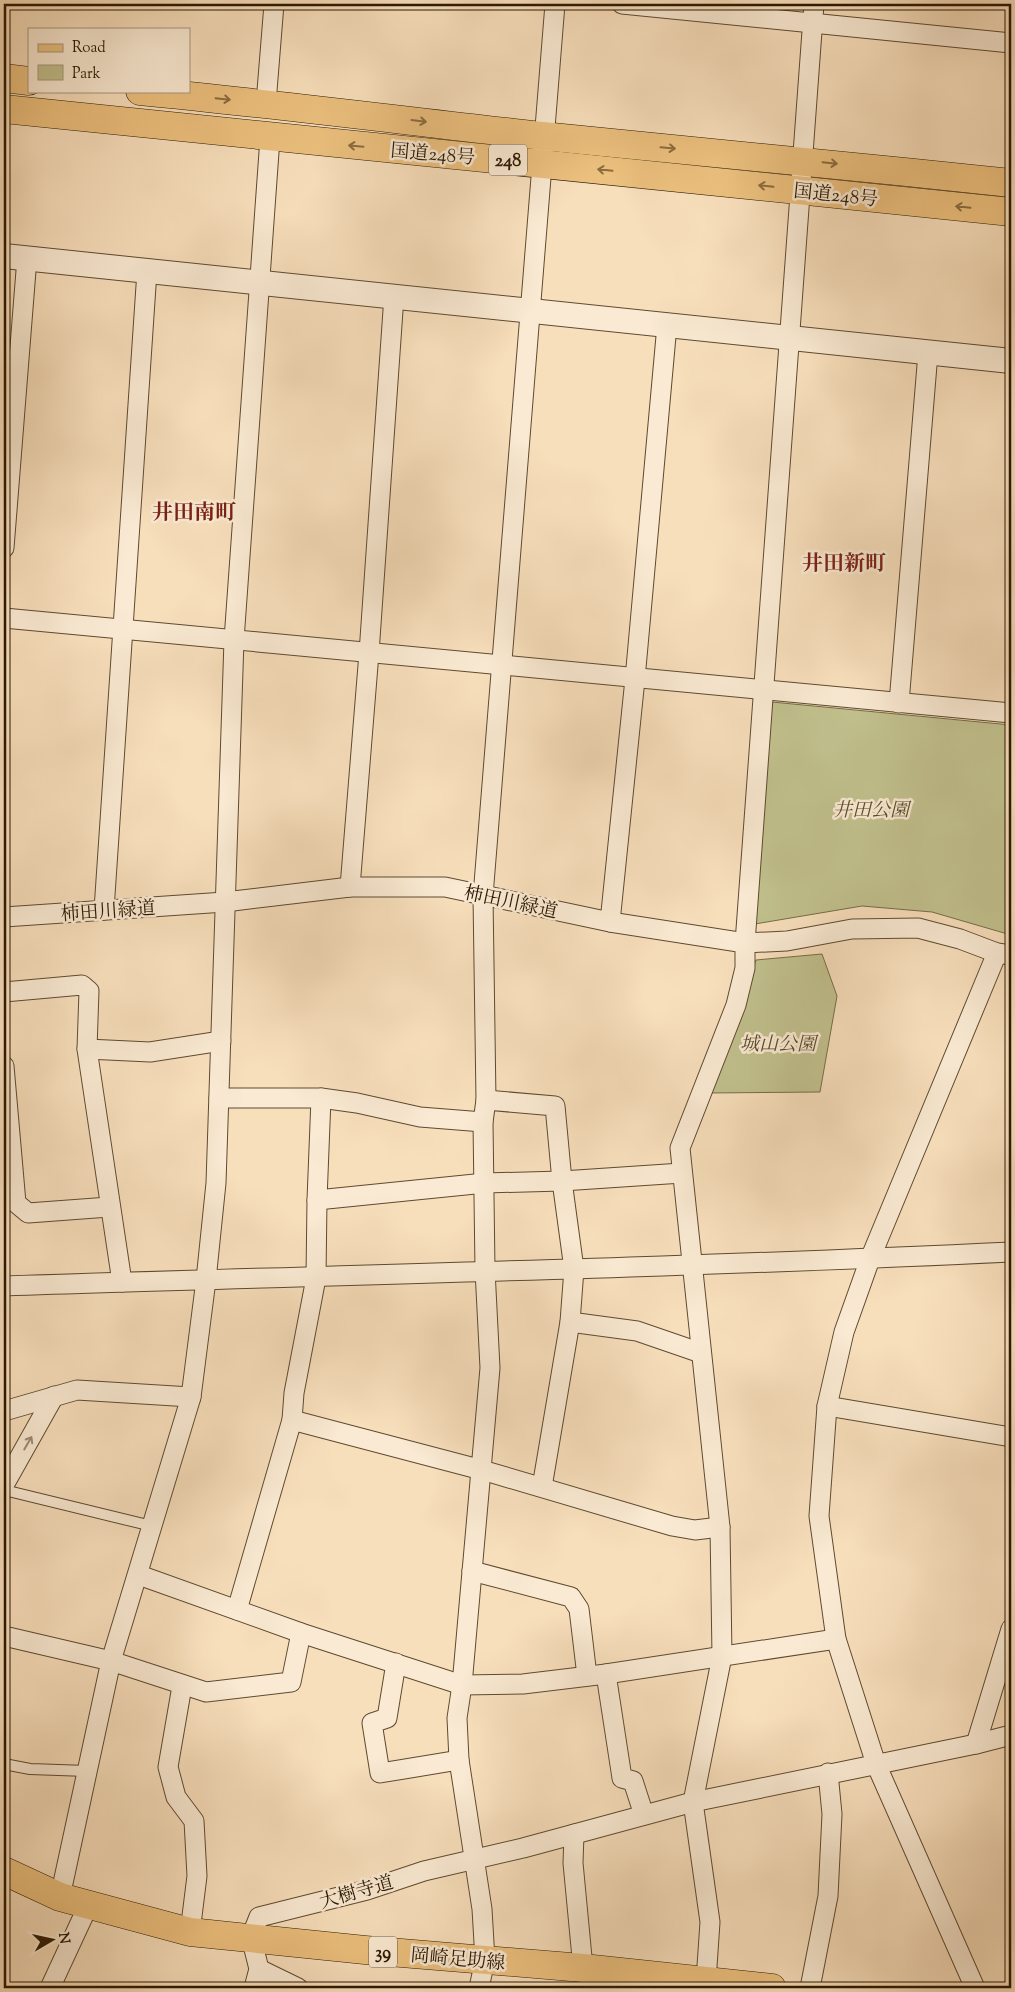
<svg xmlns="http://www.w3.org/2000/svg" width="1015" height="1992" viewBox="0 0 1015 1992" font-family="'Sorts Mill Goudy','Noto Serif JP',serif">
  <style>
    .green { fill: #c1c18e; stroke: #766c48 }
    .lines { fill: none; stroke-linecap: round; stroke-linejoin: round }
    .service-casing { stroke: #5e4a30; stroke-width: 12 }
    .minor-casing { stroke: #5e4a30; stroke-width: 21 }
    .tertiary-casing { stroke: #5e4a30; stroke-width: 26 }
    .primary-casing { stroke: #2b1802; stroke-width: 29 }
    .trunk-casing { stroke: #2b1802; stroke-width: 29 }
    .service { stroke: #faead3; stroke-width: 10 }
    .minor { stroke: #faead3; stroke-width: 19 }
    .tertiary { stroke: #faead3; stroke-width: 24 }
    .primary { stroke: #ecc07e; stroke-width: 28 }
    .trunk { stroke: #ecc07e; stroke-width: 28 }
    .oneway { stroke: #8c6c40 }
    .oneway2 { stroke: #9d8c75 }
    .labels { text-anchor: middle; stroke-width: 5; stroke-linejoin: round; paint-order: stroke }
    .shield { fill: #faead3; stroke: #695741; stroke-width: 1 }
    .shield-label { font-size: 18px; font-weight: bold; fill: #2b1802 }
    .street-label { font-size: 19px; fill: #2b1802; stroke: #faead3 }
    .park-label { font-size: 19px; font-style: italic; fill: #584b2c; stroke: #faead3 }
    .quarter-label { font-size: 21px; font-weight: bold; fill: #7a1f14; stroke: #faead3 }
  </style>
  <rect width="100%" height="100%" fill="#f8dfbc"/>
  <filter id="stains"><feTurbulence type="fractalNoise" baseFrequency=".004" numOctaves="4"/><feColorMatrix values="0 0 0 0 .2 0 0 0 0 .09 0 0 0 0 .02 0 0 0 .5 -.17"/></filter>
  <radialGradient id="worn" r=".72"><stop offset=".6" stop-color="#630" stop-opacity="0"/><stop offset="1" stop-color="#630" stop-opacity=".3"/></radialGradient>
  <g class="green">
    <polygon points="772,702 1011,725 1011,935 932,912 862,906 749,925"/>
    <polygon points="822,954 837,996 820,1092 708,1093 756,960"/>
  </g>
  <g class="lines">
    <defs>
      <g id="service">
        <polyline points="4,1490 152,1526"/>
        <polyline points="4,1764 30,1769 87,1771"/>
      </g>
      <g id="minor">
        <polyline points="622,4 1011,43"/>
        <polyline points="266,103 274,4"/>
        <polyline points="4,548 27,258"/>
        <polyline points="4,618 1011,713"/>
        <polyline points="899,703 928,353"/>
        <polyline points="350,887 369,653 394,296"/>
        <polyline points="104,910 147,271"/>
        <polyline points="4,917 225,902 350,887 445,887 610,922 745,943 787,941 852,929 918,928 960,939 997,953 1011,955"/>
        <polyline points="610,922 635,679 667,325"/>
        <polyline points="4,992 82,985 89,991 87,1049 122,1282"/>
        <polyline points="87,1049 150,1052 221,1041"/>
        <polyline points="4,1066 16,1203 28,1213 109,1207"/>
        <polyline points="219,1098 321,1098 357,1103 420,1117 483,1122"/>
        <polyline points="486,1100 555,1106 562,1181 574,1269 570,1322 542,1487"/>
        <polyline points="317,1200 485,1183 562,1181 682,1173"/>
        <path d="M 4,1286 C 340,1275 676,1268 1011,1252"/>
        <polyline points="570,1322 637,1331 701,1353"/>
        <polyline points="827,1406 1011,1437"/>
        <polyline points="4,1411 77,1390 191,1397"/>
        <polyline points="292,1420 294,1393 316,1278 317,1200 321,1098"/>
        <polyline points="4,1485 54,1396"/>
        <polyline points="472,1571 571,1597 579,1609 587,1676"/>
        <polyline points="139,1575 301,1633 462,1685 523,1684 606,1674 836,1639"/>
        <polyline points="237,1610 292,1420 482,1470 672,1526 695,1530 720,1527"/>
        <polyline points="4,1636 111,1661 206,1692 291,1682 301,1633"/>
        <polyline points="396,1663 387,1718 372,1723 380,1773 459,1760"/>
        <polyline points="606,1674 622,1778 633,1781 644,1815"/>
        <polyline points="182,1686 168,1767 176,1797 194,1821 197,1876 190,1932"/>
        <polyline points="976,1744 1011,1629"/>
        <polyline points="574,1834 573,1863 583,1968"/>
        <polyline points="60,1897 111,1661 191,1397 206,1280 216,1183 234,640 270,138"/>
        <polyline points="259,1969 298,1988"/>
        <polyline points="706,1981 710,1922 693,1802 722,1656 720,1527 680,1148 736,1005 745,968 745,943 814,4"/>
        <polyline points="50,1988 88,1906"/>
        <polyline points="254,1988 259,1969 251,1937 259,1917 367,1890 424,1871 523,1848 693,1802 976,1744 1011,1735"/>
        <polyline points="479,1988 485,1960 482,1909 459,1760 457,1718 462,1685 490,1368 485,1270 483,1122 486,1100 483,896 555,4"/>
        <polyline points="810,1988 828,1896 832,1814 828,1773"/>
        <polyline points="975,1988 876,1764 836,1639 819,1516 827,1406 844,1332 870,1259 997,953"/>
      </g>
      <polyline id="tertiary" points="4,256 1011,361"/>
      <polyline id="primary" points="4,1871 60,1897 190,1932 365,1950 583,1968 772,1988"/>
      <g id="trunk">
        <polyline points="4,78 29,81"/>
        <path d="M 140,91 C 274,104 408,121 542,136 C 699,153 855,166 1011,183"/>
        <polyline points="4,109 1011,212"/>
      </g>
    </defs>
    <use href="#service" class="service-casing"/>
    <use href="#minor" class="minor-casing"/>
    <use href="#tertiary" class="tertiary-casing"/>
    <use href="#primary" class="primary-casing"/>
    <use href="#trunk" class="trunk-casing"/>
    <use href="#service" class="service"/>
    <use href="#minor" class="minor"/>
    <use href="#tertiary" class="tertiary"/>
    <use href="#primary" class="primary"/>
    <use href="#trunk" class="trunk"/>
  </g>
  <defs><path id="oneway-shaft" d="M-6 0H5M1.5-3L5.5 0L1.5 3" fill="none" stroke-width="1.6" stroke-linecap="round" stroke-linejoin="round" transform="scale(1.25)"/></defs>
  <g class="oneway">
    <use href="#oneway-shaft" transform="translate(223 99) rotate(6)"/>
    <use href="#oneway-shaft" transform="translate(419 121) rotate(7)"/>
    <use href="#oneway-shaft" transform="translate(356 146) rotate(-175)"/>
    <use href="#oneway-shaft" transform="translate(668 148) rotate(5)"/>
    <use href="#oneway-shaft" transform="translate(830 163) rotate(6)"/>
    <use href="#oneway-shaft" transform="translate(605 170) rotate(-174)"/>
    <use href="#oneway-shaft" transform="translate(766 186) rotate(-174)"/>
    <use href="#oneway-shaft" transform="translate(963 207) rotate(-174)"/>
  </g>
  <use class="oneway2" href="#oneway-shaft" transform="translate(28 1443) rotate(-60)"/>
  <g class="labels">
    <g class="shield">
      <rect x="489" y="144.5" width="38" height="31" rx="4"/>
      <rect x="369" y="1936.5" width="28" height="31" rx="4"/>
    </g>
    <g class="shield-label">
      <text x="508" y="166">248</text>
      <text x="383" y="1958">39</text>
    </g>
    <g class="street-label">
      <text transform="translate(433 153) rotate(5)" y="7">国道248号</text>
      <text transform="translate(836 194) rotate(6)" y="7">国道248号</text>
      <text transform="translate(511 901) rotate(12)" y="7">柿田川緑道</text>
      <text transform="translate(108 910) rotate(-4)" y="7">柿田川緑道</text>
      <text transform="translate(356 1891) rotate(-16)" y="7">大樹寺道</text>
      <text transform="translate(458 1958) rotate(5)" y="7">岡崎足助線</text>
    </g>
    <g class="park-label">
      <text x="871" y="816">井田公園</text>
      <text x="778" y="1050">城山公園</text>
    </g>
    <g class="quarter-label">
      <text x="194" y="519">井田南町</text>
      <text x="844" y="570">井田新町</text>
    </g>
  </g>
  <rect width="1015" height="1992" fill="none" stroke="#f8dfbc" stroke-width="20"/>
  <rect x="5" y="5" width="1005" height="1982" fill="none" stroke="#2b1802" stroke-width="2.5"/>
  <rect x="10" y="10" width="995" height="1972" fill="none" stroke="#2b1802"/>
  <rect x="28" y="28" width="162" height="65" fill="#faead3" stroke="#a7967f"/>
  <rect x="38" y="44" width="25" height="8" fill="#ecc07e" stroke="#a7967f"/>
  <text x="72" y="52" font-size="15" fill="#2b1802">Road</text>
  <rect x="38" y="65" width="25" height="15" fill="#c1c18e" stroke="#a7967f"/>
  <text x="72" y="78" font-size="15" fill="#2b1802">Park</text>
  <g transform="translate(52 1940) rotate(81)" stroke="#faead3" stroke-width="4" paint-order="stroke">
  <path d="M0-4L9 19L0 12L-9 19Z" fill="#2b1802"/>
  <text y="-8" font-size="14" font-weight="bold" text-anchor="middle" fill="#2b1802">N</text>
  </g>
  <rect width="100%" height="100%" filter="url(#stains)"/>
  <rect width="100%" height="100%" fill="url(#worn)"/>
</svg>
